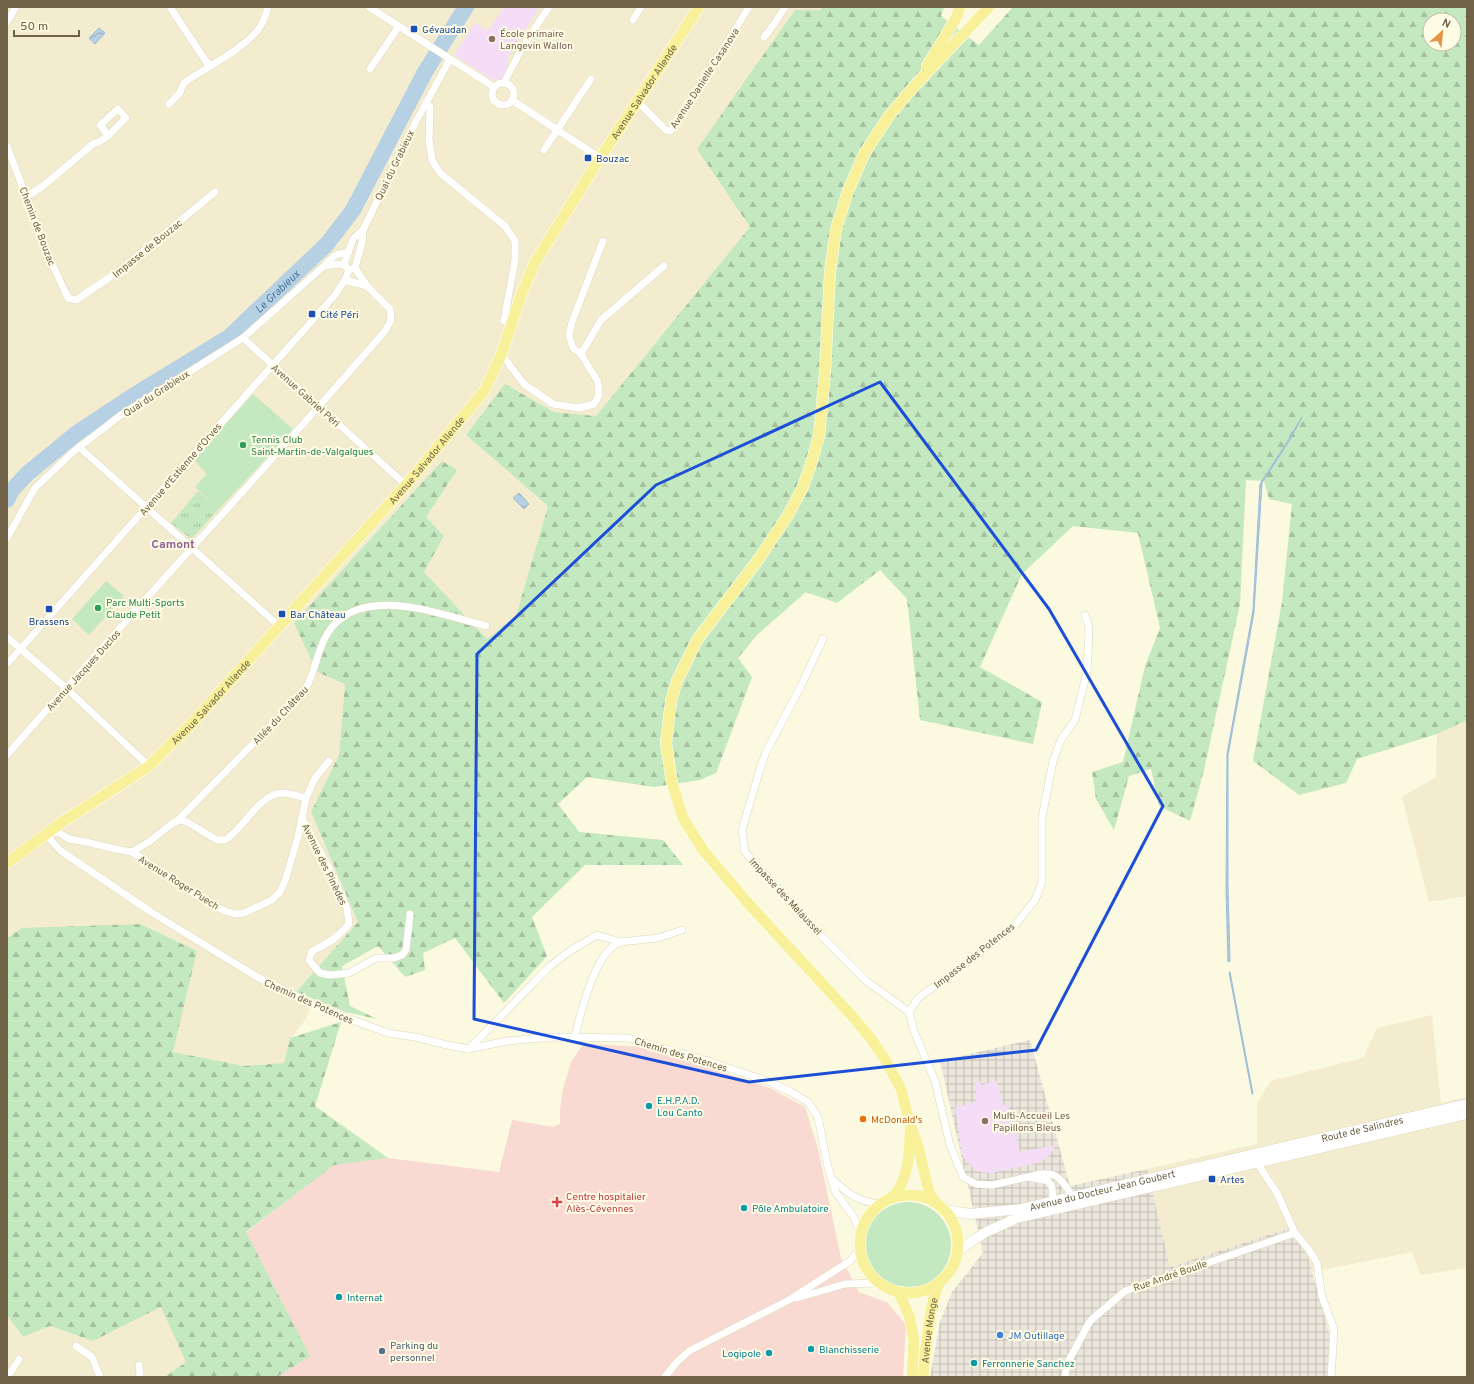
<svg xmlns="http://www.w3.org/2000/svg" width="1474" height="1384" viewBox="0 0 1474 1384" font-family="Overpass,sans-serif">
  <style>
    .residential { fill: #f3eccf }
    .industrial { fill: url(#industrial-grid) }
    .education { fill: #f5ddf7 }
    .medical { fill: #f9dad3 }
    .grass { fill: #c4e8bf }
    .forest { fill: url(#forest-firs); fill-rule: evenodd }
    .park { fill: url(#park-tufts) }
    .water { fill: url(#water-waves); stroke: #9cbcd6 }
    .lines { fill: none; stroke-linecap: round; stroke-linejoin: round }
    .river { stroke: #b6d0e4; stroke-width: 16 }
    .street-casing { stroke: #dfd6bc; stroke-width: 8 }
    .secondary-casing { stroke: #e1d7b8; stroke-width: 11 }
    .primary-casing { stroke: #fff; stroke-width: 12 }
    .street { stroke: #fff; stroke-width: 7 }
    .secondary { stroke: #fff; stroke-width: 10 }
    .primary { stroke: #f9f199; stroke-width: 11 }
    .marked { fill: none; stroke: #1d4ed8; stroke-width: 3; stroke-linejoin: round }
    .transit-dot { fill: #1a4fb4; stroke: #fffce6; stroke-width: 1.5 }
    .education-dot { fill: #8d6e63; stroke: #fffce6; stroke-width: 1.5 }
    .leisure-dot { fill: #2e9e5b; stroke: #fffce6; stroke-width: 1.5 }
    .culture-dot { fill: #0f9aa8; stroke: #fffce6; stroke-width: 1.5 }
    .food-dot { fill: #e8710a; stroke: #fffce6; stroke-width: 1.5 }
    .health-dot { fill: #e0444e; stroke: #fffce6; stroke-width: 1.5 }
    .shop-dot { fill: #3f7fe0; stroke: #fffce6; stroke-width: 1.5 }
    .service-dot { fill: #5c6f8a; stroke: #fffce6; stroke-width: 1.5 }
    .labels { text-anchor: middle; stroke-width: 4; stroke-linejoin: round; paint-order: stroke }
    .transit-label { font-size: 10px; fill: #164399; stroke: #fffce6; text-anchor: start }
    .education-label { font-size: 10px; fill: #785e54; stroke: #fffce6; text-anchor: start }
    .street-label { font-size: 10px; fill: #716348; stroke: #fffce6 }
    .leisure-label { font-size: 10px; fill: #27864d; stroke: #fffce6; text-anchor: start }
    .culture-label { font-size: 10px; fill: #0d838f; stroke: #fffce6; text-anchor: start }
    .food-label { font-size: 10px; fill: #c56008; stroke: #fffce6; text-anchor: start }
    .health-label { font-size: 10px; fill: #be3a42; stroke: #fffce6; text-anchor: start }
    .shop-label { font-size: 10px; fill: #366cbe; stroke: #fffce6; text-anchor: start }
    .service-label { font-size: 10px; fill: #4e5e75; stroke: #fffce6; text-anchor: start }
    .water-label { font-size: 11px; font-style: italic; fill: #4b7699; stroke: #fffce6 }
    .quarter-label { font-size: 12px; font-weight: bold; fill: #926495; stroke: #fffce6 }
  </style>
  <defs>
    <pattern id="industrial-grid" width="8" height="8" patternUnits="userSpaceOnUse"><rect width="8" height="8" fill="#eae6dc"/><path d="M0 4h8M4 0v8" fill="none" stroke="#c2beb4"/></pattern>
    <pattern id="forest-firs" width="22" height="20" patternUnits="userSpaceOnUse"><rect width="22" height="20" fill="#c4e8bf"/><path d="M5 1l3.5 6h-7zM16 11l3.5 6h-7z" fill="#a4c09d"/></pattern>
    <pattern id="park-tufts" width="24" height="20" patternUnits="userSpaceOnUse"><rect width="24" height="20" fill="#c4e8bf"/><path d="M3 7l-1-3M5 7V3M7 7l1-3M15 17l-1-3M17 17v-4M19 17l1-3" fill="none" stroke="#a4c09d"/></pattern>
    <pattern id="water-waves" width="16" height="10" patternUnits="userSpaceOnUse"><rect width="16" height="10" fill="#b6d0e4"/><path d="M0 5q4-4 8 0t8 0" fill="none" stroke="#98acbb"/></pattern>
  </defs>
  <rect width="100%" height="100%" fill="#fbf9e0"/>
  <g class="residential">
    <polygon points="7,7 822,7 821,10 697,148 750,227 596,416 554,412 505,385 466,435 548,506 516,616 487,639 424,572 444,537 426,517 457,470 317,672 345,684 339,755 311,812 358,922 296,992 313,1001 306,1019 290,1039 284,1063 244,1066 173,1052 197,951 22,928 7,938"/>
    <polygon points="1467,720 1467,896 1429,902 1402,797 1436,777 1437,734"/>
    <polygon points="1432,1015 1441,1103 1467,1097 1467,1268 1421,1275 1412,1252 1312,1272 1308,1257 1290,1228 1170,1267 1147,1169 1257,1144 1257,1103 1271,1081 1363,1058 1377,1028"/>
    <polygon points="162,1306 187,1362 165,1377 7,1377 7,1315 23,1337 50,1326 93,1341"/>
  </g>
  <polygon class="industrial" points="1030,1040 1070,1186 1147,1169 1170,1267 1290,1228 1308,1257 1330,1336 1327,1377 930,1377 940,1322 952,1292 983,1253 940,1061"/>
  <g class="education">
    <polygon points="504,7 540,7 507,58 509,60 502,79 495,81 454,55 475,23 488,31"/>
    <polygon points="980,1081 981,1085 997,1081 1003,1105 1008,1104 1020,1152 1056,1145 1048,1157 1038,1163 992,1173 980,1172 970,1165 963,1157 955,1107 976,1102 975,1095 977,1094 974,1083"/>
  </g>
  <polygon class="medical" points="583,1044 650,1047 772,1089 805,1107 818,1149 841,1258 859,1292 888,1303 906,1325 903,1377 277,1377 310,1356 246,1233 334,1164 388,1158 499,1172 512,1120 553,1127 560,1124 560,1110 563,1089 571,1062"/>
  <g class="grass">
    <polygon points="253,394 293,429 219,509 195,487 207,474 194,460"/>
    <polygon points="106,581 124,596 89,635 72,619"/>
    <circle cx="908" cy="1245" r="43"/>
  </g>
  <g class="forest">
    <path d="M 822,7 L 944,7 L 941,16 L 979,45 L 1013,7 L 1467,7 L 1467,720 L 1437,734 L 1357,759 L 1346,783 L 1299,795 L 1253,761 L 1282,602 L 1292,504 L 1269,499 L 1264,481 L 1246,480 L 1240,604 L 1204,770 L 1190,821 L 1159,806 L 1151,769 L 1129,776 L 1114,830 L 1096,799 L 1092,772 L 1123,762 L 1145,666 L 1160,628 L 1138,533 L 1073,526 L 1022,574 L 980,667 L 1042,702 L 1033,744 L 920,720 L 907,599 L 880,570 L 837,603 L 806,592 L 758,634 L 738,658 L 752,677 L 716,773 L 700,780 L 654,787 L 587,777 L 558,804 L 579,832 L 663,840 L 683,865 L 585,865 L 532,917 L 547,956 L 504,1003 L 455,938 L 423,953 L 425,970 L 405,977 L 378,946 L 342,966 L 350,1006 L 377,1019 L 346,1012 L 296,992 L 358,922 L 311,812 L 339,755 L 345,684 L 317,672 L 294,623 L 442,461 L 457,470 L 426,517 L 444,536 L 424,572 L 487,639 L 516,616 L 548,506 L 466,435 L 505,384 L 554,412 L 596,416 L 750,227 L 697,149 L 795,10 L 821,10 ZM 1430,20 L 1454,20 L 1454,44 L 1430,44 Z"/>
    <polygon points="140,924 197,951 173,1052 244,1066 284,1063 290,1038 341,1022 315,1106 388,1158 334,1165 246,1232 310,1356 277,1377 165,1377 186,1362 161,1307 93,1341 50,1326 23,1337 7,1315 7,938 22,928"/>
  </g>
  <polygon class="park" points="198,491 219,509 191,539 171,523"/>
  <g class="water">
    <polygon points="99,28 105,33 95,44 89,38"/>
    <polygon points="1302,417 1291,438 1262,483 1254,612 1248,646 1228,755 1228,887 1230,961 1228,962 1226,890 1227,754 1253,610 1260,484 1289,439"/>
    <polygon points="519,493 529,504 524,509 513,498"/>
    <polygon points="1229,972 1230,972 1253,1094 1252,1094"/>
  </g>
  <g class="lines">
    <path class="river" id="s1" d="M 7,500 L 12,490 L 28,473 L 77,433 L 136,394 L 229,337 L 327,244 L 353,210 L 425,72 L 466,7"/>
    <defs>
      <g id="street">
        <polyline points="170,7 207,63 211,65"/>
        <polyline points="369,7 494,87"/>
        <polyline points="633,20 641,7"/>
        <polyline points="7,22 16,7"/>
        <polyline points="764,37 775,23 785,7"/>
        <polyline points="370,69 399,26"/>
        <polyline points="504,83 523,46 549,7"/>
        <circle cx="503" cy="94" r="11"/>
        <polyline points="512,100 600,158"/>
        <polyline points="637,101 666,130 670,131 675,126 749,7"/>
        <polyline points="426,102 430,107 429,139 432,160 440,173 505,226 515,241 515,260 504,321 511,326"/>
        <path d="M 169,104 L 179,94 L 184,83 C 205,68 247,47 260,27 C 264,21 266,14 268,7"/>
        <polyline points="7,146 49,257 68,298 76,300 119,271 215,192"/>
        <polyline points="544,150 591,79"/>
        <path d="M 26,197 L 43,186 L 93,144 C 106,141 117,126 126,118 L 118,109 L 100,125 L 108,135"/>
        <polyline points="325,266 338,264 344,265"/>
        <polyline points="352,269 355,268 362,242 363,230"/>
        <polyline points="349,270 344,265 353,239 363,230 412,129 450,59"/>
        <polyline points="345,280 367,286"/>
        <polyline points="243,338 406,485"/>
        <polyline points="581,354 601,320 664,266"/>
        <polyline points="501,355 506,360 524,384 553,404 579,408 594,404 599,395 598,382 581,354 573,348 569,336 572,322 603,241"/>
        <polyline points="79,447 279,626"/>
        <path d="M 7,538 L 35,488 L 73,452 L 121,415 L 243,338 L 324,266 C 332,258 336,252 348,253"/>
        <polyline points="7,637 66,688 149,766"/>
        <polyline points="823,639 801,686 766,752 760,769 742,830 745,852 804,918 865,980 909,1012"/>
        <polyline points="7,664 335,295 345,280 349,270"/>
        <path d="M 7,755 C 132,612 261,474 385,331 L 391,320 L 390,309 L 367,286 L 355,268"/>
        <polyline points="306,798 298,837 285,881 280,892 272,900 244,913 235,914 225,911 207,902 132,852 115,849 86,842 69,839 59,833 48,832 51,840 61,851 151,912 257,977 323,1009 388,1033 415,1037 447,1045 469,1049 507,1041 552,1037 628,1038 705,1060 770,1082 791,1092 808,1102 818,1117 827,1163 835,1191 853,1216 861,1233"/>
        <path d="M 302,818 L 329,868 L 347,908 L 349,924 C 339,937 326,945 312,951 L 309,960 L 320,973 L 330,975 L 349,973 L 376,958 L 394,958 L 402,955 L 406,950 L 410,914"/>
        <path d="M 177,821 L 303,693 C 315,675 316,653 327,634 C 359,582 439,614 486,626"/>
        <path d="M 132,852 L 150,841 L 174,822 L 181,820 L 187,822 L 217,840 L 225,840 C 242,830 260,794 281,793 C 289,793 298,796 306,798 L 315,778 L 329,761"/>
        <path d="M 575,1036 C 581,1012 595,952 620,942"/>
        <polyline points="469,1049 550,966 570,951 597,935 620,942 658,938 682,930"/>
        <polyline points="1255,1160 1277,1193 1295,1233 1310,1251 1317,1263 1322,1297 1334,1329 1331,1377"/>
        <polyline points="1028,1177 992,1185 976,1184 963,1177 950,1145 935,1081 914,1031 909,1012 918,998 963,966 1015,925 1035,900 1042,882 1042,818 1053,761 1061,740 1075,720 1087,672 1089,632 1088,624 1085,615"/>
        <path d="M 833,1180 C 850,1195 857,1201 880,1204"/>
        <path d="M 1053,1204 L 1052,1187 L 1048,1181 L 1028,1177 C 1053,1169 1060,1175 1072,1196"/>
        <polyline points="797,1298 845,1284 878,1283"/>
        <polyline points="76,1346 92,1357 100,1377"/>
        <polyline points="7,1376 13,1369 19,1359"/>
        <polyline points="139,1377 140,1374 139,1365"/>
        <polyline points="665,1377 676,1363 689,1351 789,1300 850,1261 860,1249"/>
        <polyline points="1065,1377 1067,1364 1090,1321 1125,1291 1295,1233"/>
      </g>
      <g id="secondary">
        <path id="s2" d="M 945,1210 L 970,1214 L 1021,1209 L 1467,1104"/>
        <polyline points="958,1251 984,1233 1017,1218 1467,1114"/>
      </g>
      <g id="primary">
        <polyline points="927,66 955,20 960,7"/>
        <path id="s3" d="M 7,863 L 61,823 L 149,766 L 195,720 L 406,485 L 485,390 L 501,355 L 521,296 L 534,264 L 600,158 L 699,7"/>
        <circle cx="909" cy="1244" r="49"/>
        <path d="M 891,1198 C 908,1184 910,1153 910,1132"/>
        <polyline points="936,1203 929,1192 918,1146 910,1124 901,1089 886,1061 872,1040 853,1017 747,902 703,850 683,818 672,783 666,743 671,701 677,681 697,640 758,560 788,515 802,489 811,464 819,436 825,372 830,272 836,229 848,191 865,152 889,116 916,84 989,7"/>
        <polyline points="899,1293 910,1318 914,1341 912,1377"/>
        <path id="s4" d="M 923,1377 C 926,1351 928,1307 939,1284"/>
      </g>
    </defs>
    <use href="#street" class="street-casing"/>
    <use href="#secondary" class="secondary-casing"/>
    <use href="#primary" class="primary-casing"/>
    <use href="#street" class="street"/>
    <use href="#secondary" class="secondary"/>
    <use href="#primary" class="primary"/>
  </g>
  <path class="marked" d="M 880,382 L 1049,609 L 1163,806 L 1036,1050 L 749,1082 L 474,1019 L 477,654 L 656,485 Z"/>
  <g class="transit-dot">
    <rect x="410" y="25" width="8" height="8" rx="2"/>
    <rect x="584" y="154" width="8" height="8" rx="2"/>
    <rect x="308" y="310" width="8" height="8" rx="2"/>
    <rect x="45" y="605" width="8" height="8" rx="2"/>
    <rect x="278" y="610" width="8" height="8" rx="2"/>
    <rect x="1208" y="1175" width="8" height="8" rx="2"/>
  </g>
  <g class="education-dot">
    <circle cx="492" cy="39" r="4"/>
    <circle cx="985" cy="1121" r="4"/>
  </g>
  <g class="leisure-dot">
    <circle cx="243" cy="445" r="4"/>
    <circle cx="98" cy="608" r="4"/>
  </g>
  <g class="culture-dot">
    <circle cx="649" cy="1106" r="4"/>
    <circle cx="744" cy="1208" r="4"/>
    <circle cx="339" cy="1297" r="4"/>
    <circle cx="811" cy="1349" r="4"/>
    <circle cx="769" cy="1353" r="4"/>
    <circle cx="974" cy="1363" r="4"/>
  </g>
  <circle class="food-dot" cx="863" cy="1119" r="4"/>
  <path class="health-dot" d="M555 1196h4v4h4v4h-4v4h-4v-4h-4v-4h4z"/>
  <circle class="shop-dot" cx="1000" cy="1335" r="4"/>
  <circle class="service-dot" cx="382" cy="1351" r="4"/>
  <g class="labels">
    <g class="transit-label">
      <text x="422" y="33">Gévaudan</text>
      <text x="596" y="162">Bouzac</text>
      <text x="320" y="318">Cité Péri</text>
      <text x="290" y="618">Bar Château</text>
      <text x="49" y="625" text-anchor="middle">Brassens</text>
      <text x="1220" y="1183">Artes</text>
    </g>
    <g class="education-label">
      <text x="500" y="37">École primaire<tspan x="500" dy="12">Langevin Wallon</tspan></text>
      <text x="993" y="1119">Multi-Accueil Les<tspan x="993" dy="12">Papillons Bleus</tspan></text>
    </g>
    <g class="street-label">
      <text transform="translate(704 78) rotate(-57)" y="4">Avenue Danielle Casanova</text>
      <text dy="4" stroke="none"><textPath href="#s3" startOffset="1016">Avenue Salvador Allende</textPath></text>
      <text transform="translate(394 165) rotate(-64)" y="4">Quai du Grabieux</text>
      <text transform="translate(38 226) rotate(69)" y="4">Chemin de Bouzac</text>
      <text transform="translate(147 248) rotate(-39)" y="4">Impasse de Bouzac</text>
      <text transform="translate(156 393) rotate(-33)" y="4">Quai du Grabieux</text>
      <text transform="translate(306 395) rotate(42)" y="4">Avenue Gabriel Péri</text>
      <text dy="4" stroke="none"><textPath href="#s3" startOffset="585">Avenue Salvador Allende</textPath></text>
      <text transform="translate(180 469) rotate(-49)" y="4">Avenue d'Estienne d'Orves</text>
      <text transform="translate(83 670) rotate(-48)" y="4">Avenue Jacques Duclos</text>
      <text dy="4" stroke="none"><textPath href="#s3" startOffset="261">Avenue Salvador Allende</textPath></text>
      <text transform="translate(280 715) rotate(-47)" y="4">Allée du Château</text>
      <text transform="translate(325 864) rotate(64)" y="4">Avenue des Pinèdes</text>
      <text transform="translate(179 882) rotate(32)" y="4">Avenue Roger Puech</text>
      <text transform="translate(786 896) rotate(47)" y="4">Impasse des Malaussel</text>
      <text transform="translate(974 955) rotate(-38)" y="4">Impasse des Potences</text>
      <text transform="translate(309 1001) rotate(24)" y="4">Chemin des Potences</text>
      <text transform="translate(681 1054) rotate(17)" y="4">Chemin des Potences</text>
      <text dy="4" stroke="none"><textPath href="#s2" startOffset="427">Route de Salindres</textPath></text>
      <text dy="4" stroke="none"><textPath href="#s2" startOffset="160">Avenue du Docteur Jean Goubert</textPath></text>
      <text transform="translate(1170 1275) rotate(-19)" y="4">Rue André Boulle</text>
      <text dy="4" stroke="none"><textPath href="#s4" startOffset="47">Avenue Monge</textPath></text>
    </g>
    <g class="leisure-label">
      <text x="251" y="443">Tennis Club<tspan x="251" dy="12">Saint-Martin-de-Valgalgues</tspan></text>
      <text x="106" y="606">Parc Multi-Sports<tspan x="106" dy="12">Claude Petit</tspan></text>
    </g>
    <g class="culture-label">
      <text x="657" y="1104">E.H.P.A.D.<tspan x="657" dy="12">Lou Canto</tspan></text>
      <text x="752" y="1212">Pôle Ambulatoire</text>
      <text x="347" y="1301">Internat</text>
      <text x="819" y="1353">Blanchisserie</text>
      <text x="761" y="1357" text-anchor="end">Logipole</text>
      <text x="982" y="1367">Ferronnerie Sanchez</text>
    </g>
    <g class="food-label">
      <text x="871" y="1123">McDonald's</text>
    </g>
    <g class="health-label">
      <text x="566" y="1200">Centre hospitalier<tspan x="566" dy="12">Alès-Cévennes</tspan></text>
    </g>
    <g class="shop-label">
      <text x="1008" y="1339">JM Outillage</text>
    </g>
    <g class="service-label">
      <text x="390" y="1349">Parking du<tspan x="390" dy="12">personnel</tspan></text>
    </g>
    <g class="water-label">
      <text dy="4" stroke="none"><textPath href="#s1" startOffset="344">Le Grabieux</textPath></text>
    </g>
    <g class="quarter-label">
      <text x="173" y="548">Camont</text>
    </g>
  </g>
  <rect width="1474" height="1384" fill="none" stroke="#716348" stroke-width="16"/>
  <g transform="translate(1442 32) rotate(27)"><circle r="19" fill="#fffce6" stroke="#c6bfa7"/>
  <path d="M0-3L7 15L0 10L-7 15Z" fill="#e49647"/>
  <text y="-6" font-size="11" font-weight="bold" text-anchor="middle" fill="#716348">N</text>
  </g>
  <path d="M14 30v6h65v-6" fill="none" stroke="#716348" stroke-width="2"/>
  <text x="20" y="30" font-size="12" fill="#716348" stroke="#fffce6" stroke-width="3" paint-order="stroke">50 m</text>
</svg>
